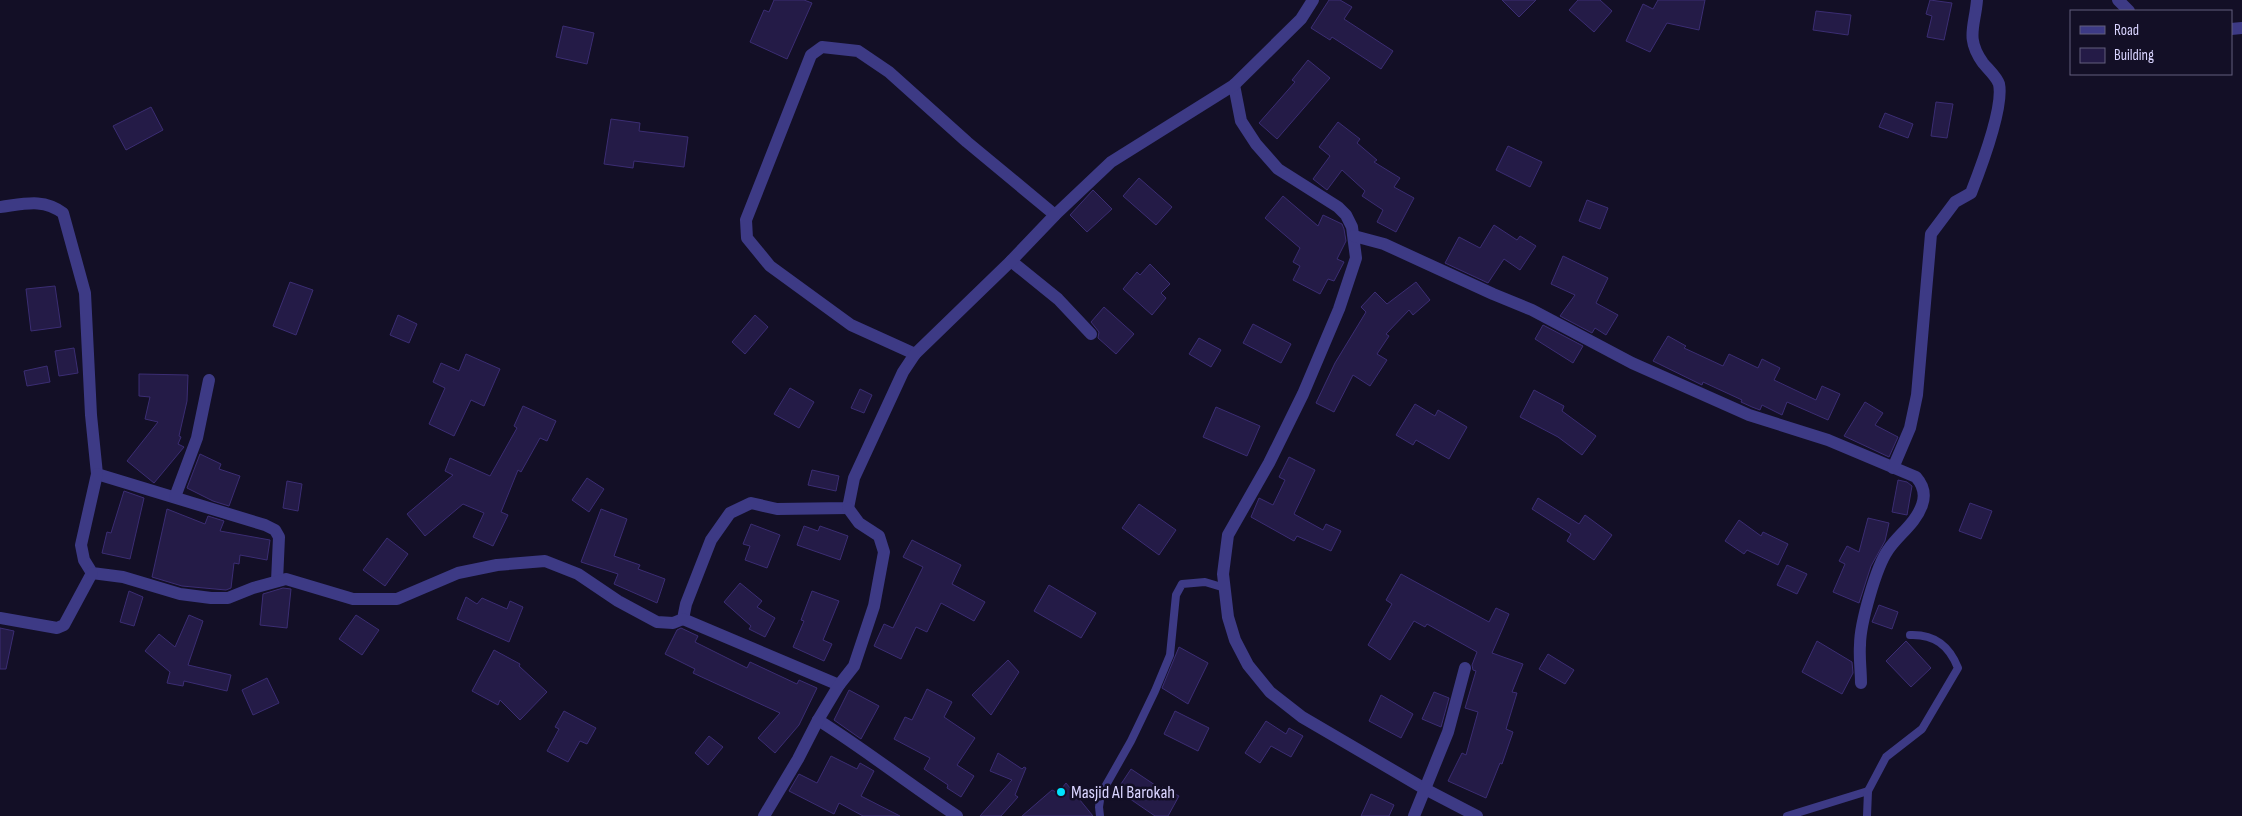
<svg xmlns="http://www.w3.org/2000/svg" width="2242" height="816" viewBox="0 0 2242 816" font-family="'Sofia Sans Condensed',sans-serif">
  <style>
    .building { fill: #241b47; stroke: #3b2d73 }
    .lines { fill: none; stroke-linecap: round; stroke-linejoin: round }
    .service { stroke: #3d3a85; stroke-width: 8 }
    .minor { stroke: #3d3a85; stroke-width: 12 }
    .poi-dot { fill: #00e5ff; stroke: #130f26; stroke-width: 2 }
    .labels { text-anchor: middle; stroke-width: 5; stroke-linejoin: round; paint-order: stroke }
    .poi-label { font-size: 18px; fill: #d9d4ff; stroke: #130f26; text-anchor: start }
  </style>
  <rect width="100%" height="100%" fill="#130f26"/>
  <g class="building">
    <polygon points="774,0 804,0 812,3 787,59 750,42 764,10 769,12"/>
    <polygon points="1329,0 1340,0 1352,7 1344,19 1393,51 1381,69 1332,37 1330,40 1311,28"/>
    <polygon points="1502,0 1536,0 1519,17"/>
    <polygon points="1578,0 1600,0 1612,11 1594,32 1569,10"/>
    <polygon points="1658,0 1705,0 1699,30 1667,23 1650,52 1626,41 1643,4 1653,9"/>
    <polygon points="1930,0 1952,3 1944,40 1927,37 1932,16 1926,14"/>
    <polygon points="1816,11 1851,15 1848,35 1813,30"/>
    <polygon points="563,26 594,33 587,64 556,57"/>
    <polygon points="1308,60 1330,78 1277,139 1259,123 1295,82 1292,80"/>
    <polygon points="1936,102 1953,104 1947,138 1931,136"/>
    <polygon points="151,107 163,130 126,150 113,126"/>
    <polygon points="1885,113 1913,124 1908,138 1879,127"/>
    <polygon points="611,119 640,123 639,131 688,137 684,167 634,161 633,168 604,164"/>
    <polygon points="1338,122 1360,139 1357,143 1377,160 1374,162 1400,178 1394,187 1414,198 1396,232 1377,222 1383,210 1362,196 1365,191 1342,170 1327,190 1313,179 1330,156 1319,147"/>
    <polygon points="1508,146 1542,162 1530,187 1496,170"/>
    <polygon points="1139,178 1172,207 1156,225 1123,196"/>
    <polygon points="1093,190 1112,209 1087,232 1070,215"/>
    <polygon points="1283,196 1318,226 1323,215 1342,224 1344,229 1346,241 1337,259 1344,262 1334,281 1328,279 1320,294 1293,280 1300,266 1293,262 1300,248 1265,218"/>
    <polygon points="1587,200 1608,208 1600,229 1579,221"/>
    <polygon points="1494,225 1517,240 1520,236 1536,246 1520,270 1504,259 1488,283 1445,263 1459,237 1480,248"/>
    <polygon points="1563,256 1608,278 1596,303 1618,315 1606,335 1595,328 1592,333 1560,316 1575,295 1551,284"/>
    <polygon points="1150,264 1170,284 1161,293 1166,298 1152,315 1123,289 1137,272 1140,275"/>
    <polygon points="290,282 313,290 296,335 273,326"/>
    <polygon points="1416,282 1430,300 1413,315 1409,310 1386,334 1389,336 1377,354 1387,360 1370,386 1353,375 1334,412 1316,403 1335,363 1366,312 1361,307 1375,292 1387,304"/>
    <polygon points="55,286 61,327 31,331 26,289"/>
    <polygon points="1104,307 1134,334 1116,354 1098,338 1099,332 1091,322"/>
    <polygon points="398,315 417,324 409,343 390,335"/>
    <polygon points="755,315 768,327 745,354 732,342"/>
    <polygon points="1253,324 1291,344 1281,363 1243,343"/>
    <polygon points="1543,325 1583,346 1573,363 1535,339"/>
    <polygon points="1668,336 1686,346 1684,348 1723,366 1729,354 1758,368 1762,359 1780,368 1774,380 1816,400 1822,386 1840,394 1828,420 1787,402 1782,415 1762,405 1760,410 1752,407 1741,402 1742,400 1703,382 1702,385 1653,361"/>
    <polygon points="1199,338 1221,350 1211,367 1189,354"/>
    <polygon points="74,348 78,373 59,376 55,351"/>
    <polygon points="466,354 500,369 484,406 471,400 454,436 429,424 445,388 433,382 441,363 459,371"/>
    <polygon points="47,366 50,382 27,386 24,371"/>
    <polygon points="139,374 188,375 187,401 179,436 181,437 178,444 184,447 154,483 127,461 158,422 145,419 150,397 139,396"/>
    <polygon points="790,388 814,402 799,428 774,414"/>
    <polygon points="860,389 872,395 864,413 851,408"/>
    <polygon points="1534,390 1564,406 1562,411 1596,436 1582,455 1558,437 1520,417"/>
    <polygon points="1865,402 1883,413 1875,425 1898,437 1889,457 1844,436"/>
    <polygon points="1415,404 1435,416 1438,410 1467,427 1449,459 1416,440 1413,445 1396,435"/>
    <polygon points="523,406 556,421 547,441 540,438 521,472 518,470 501,512 508,515 493,546 473,537 484,513 463,504 425,536 407,514 453,475 445,471 450,458 490,476 517,428 514,426"/>
    <polygon points="1216,407 1260,426 1247,456 1203,437"/>
    <polygon points="200,454 221,464 219,469 240,476 229,506 213,501 187,488"/>
    <polygon points="1289,457 1315,470 1294,514 1323,530 1326,524 1341,531 1331,551 1297,536 1294,541 1251,517 1259,498 1273,505 1285,480 1279,477"/>
    <polygon points="812,470 839,476 836,491 808,485"/>
    <polygon points="587,478 604,489 589,512 572,500"/>
    <polygon points="1898,480 1907,482 1912,486 1907,515 1892,512"/>
    <polygon points="287,481 302,484 298,511 283,508"/>
    <polygon points="124,491 144,498 130,559 102,553 107,532 111,533"/>
    <polygon points="1538,498 1579,524 1585,515 1612,535 1594,560 1567,541 1571,534 1532,509"/>
    <polygon points="1970,503 1992,511 1981,539 1959,531"/>
    <polygon points="1139,504 1176,530 1159,555 1122,528"/>
    <polygon points="167,509 205,524 208,516 224,521 220,531 270,540 267,560 240,555 239,564 234,563 231,588 226,590 182,586 152,577"/>
    <polygon points="601,509 627,519 614,556 640,565 638,569 665,579 657,603 614,584 618,574 581,562"/>
    <polygon points="1868,518 1889,523 1885,541 1871,566 1859,603 1833,592 1845,564 1839,561 1847,546 1859,552"/>
    <polygon points="1739,520 1761,536 1763,532 1788,544 1778,565 1747,550 1744,554 1725,541"/>
    <polygon points="751,524 780,535 767,568 745,560 750,546 743,544"/>
    <polygon points="804,526 818,531 820,526 848,536 840,560 797,545"/>
    <polygon points="387,538 408,554 385,586 363,570"/>
    <polygon points="912,540 961,565 952,584 985,602 974,621 941,603 927,632 916,627 901,659 874,646 884,624 893,628 923,567 903,557"/>
    <polygon points="1787,565 1807,574 1797,594 1777,585"/>
    <polygon points="1401,574 1489,622 1496,608 1509,614 1492,653 1523,664 1512,692 1517,693 1506,729 1513,732 1502,764 1500,763 1486,798 1448,781 1462,753 1466,755 1478,712 1465,708 1476,671 1473,670 1472,665 1477,652 1427,624 1425,627 1414,621 1390,660 1368,645 1392,604 1386,600"/>
    <polygon points="740,583 762,601 757,607 775,618 765,637 749,629 751,626 724,602"/>
    <polygon points="1049,585 1096,613 1081,638 1034,611"/>
    <polygon points="283,588 291,589 287,628 260,625 263,594"/>
    <polygon points="129,591 143,597 134,626 120,622"/>
    <polygon points="812,591 839,601 823,640 832,644 824,661 793,647 804,621 801,620"/>
    <polygon points="466,597 477,604 482,598 507,609 510,601 523,607 509,642 457,619"/>
    <polygon points="1879,605 1898,612 1892,629 1872,622"/>
    <polygon points="189,615 203,621 188,665 231,675 227,691 184,681 183,686 167,683 170,672 145,651 159,634 175,647"/>
    <polygon points="356,615 379,630 362,655 339,639"/>
    <polygon points="0,628 14,631 6,669 0,669"/>
    <polygon points="681,628 698,636 695,642 747,668 750,662 797,684 799,680 817,688 799,725 775,753 758,738 780,713 693,673 695,669 665,654 677,630"/>
    <polygon points="1817,641 1852,662 1853,673 1842,694 1802,672"/>
    <polygon points="1906,641 1931,668 1911,687 1886,661"/>
    <polygon points="1179,647 1208,663 1188,704 1162,688"/>
    <polygon points="494,650 520,664 519,666 547,692 520,720 500,700 498,705 472,691"/>
    <polygon points="1548,654 1574,670 1565,684 1539,669"/>
    <polygon points="1008,660 1019,672 991,715 972,695"/>
    <polygon points="267,678 279,703 253,715 242,690"/>
    <polygon points="927,689 952,702 944,717 975,738 957,765 974,776 961,797 947,788 948,785 924,769 930,758 894,739 905,717 912,720"/>
    <polygon points="849,690 879,706 861,739 834,720"/>
    <polygon points="1434,692 1449,698 1441,727 1422,719"/>
    <polygon points="1381,695 1413,714 1401,738 1369,721"/>
    <polygon points="564,711 596,728 587,744 580,741 568,762 547,751 559,729 555,727"/>
    <polygon points="1175,711 1209,728 1198,751 1164,734"/>
    <polygon points="1266,721 1286,734 1289,728 1303,736 1291,757 1271,746 1260,763 1245,753"/>
    <polygon points="709,736 723,747 708,765 695,753"/>
    <polygon points="998,753 1022,769 1024,767 1026,768 1015,795 1018,797 1001,816 980,816 1012,780 990,771"/>
    <polygon points="831,756 857,769 860,763 874,771 861,796 900,816 863,816 839,803 834,814 789,791 799,774 817,783"/>
    <polygon points="1131,769 1161,789 1162,787 1179,796 1168,816 1155,816 1117,790"/>
    <polygon points="1066,783 1093,816 1022,816 1052,790 1058,793"/>
    <polygon points="1371,794 1394,805 1389,816 1361,816"/>
  </g>
  <g class="lines">
    <g class="service">
      <polyline points="1100,816 1099,807 1101,794 1131,741 1155,691 1170,655 1176,595 1182,584 1205,582 1225,588"/>
      <polyline points="1787,816 1868,791"/>
      <path d="M 1867,816 L 1868,791 L 1886,757 L 1922,729 L 1958,668 C 1949,645 1934,634 1910,635"/>
    </g>
    <g class="minor">
      <polyline points="2118,0 2129,11"/>
      <polyline points="2231,29 2242,28"/>
      <polyline points="1234,85 1241,121 1256,144 1278,169 1338,207 1346,215 1352,227 1356,258 1339,309 1303,394 1269,463 1228,535 1223,574 1228,617 1235,640 1248,665 1270,692 1302,717 1425,789 1477,816"/>
      <path d="M 0,207 C 24,204 43,198 63,213 L 85,293 L 91,415 L 97,474 L 265,525 L 275,530 L 279,537 L 277,581"/>
      <path d="M 1354,236 L 1384,244 L 1493,294 L 1532,310 L 1632,363 L 1749,415 L 1828,440 L 1916,477 C 1923,485 1926,494 1922,505 C 1916,523 1898,535 1888,550 C 1876,567 1860,624 1860,645 C 1859,657 1861,670 1861,683"/>
      <polyline points="1011,261 1058,299 1091,334"/>
      <polyline points="915,354 851,325 770,266 747,238 746,220 811,55 822,47 858,51 889,72 967,142 1055,215"/>
      <path d="M 1893,468 L 1910,428 L 1917,395 L 1931,234 L 1955,202 L 1971,193 C 1980,170 2004,107 1999,84 C 1997,77 1988,69 1983,63 C 1965,38 1975,26 1977,0"/>
      <polyline points="97,474 81,545 84,560 92,573 123,577 180,594 211,598 228,598 253,588 286,579 353,599 397,599 458,573 497,565 545,561 578,574 618,601 657,622 673,623 683,619 686,604 711,540 730,513 751,503 777,509 848,508 854,478 903,372 915,354 1011,261 1055,215 1111,162 1234,85 1301,19 1313,0"/>
      <polyline points="175,497 197,438 209,380"/>
      <polyline points="0,618 57,628 64,625 92,573"/>
      <polyline points="683,619 839,685"/>
      <path d="M 818,720 C 866,750 910,785 957,816"/>
      <polyline points="764,816 798,759 818,720 839,685 854,666 874,606 884,552 879,536 859,523 848,508"/>
      <polyline points="1414,816 1448,732 1465,668"/>
    </g>
  </g>
  <circle class="poi-dot" cx="1061" cy="792" r="5"/>
  <g class="labels">
    <g class="poi-label">
      <text x="1071" y="798">Masjid Al Barokah</text>
    </g>
  </g>
  <rect x="2070" y="10" width="162" height="65" fill="#130f26" stroke="#625e7d"/>
  <rect x="2080" y="26" width="25" height="8" fill="#3d3a85" stroke="#625e7d"/>
  <text x="2114" y="35" font-size="15" fill="#d9d4ff">Road</text>
  <rect x="2080" y="48" width="25" height="15" fill="#241b47" stroke="#625e7d"/>
  <text x="2114" y="60" font-size="15" fill="#d9d4ff">Building</text>
</svg>
